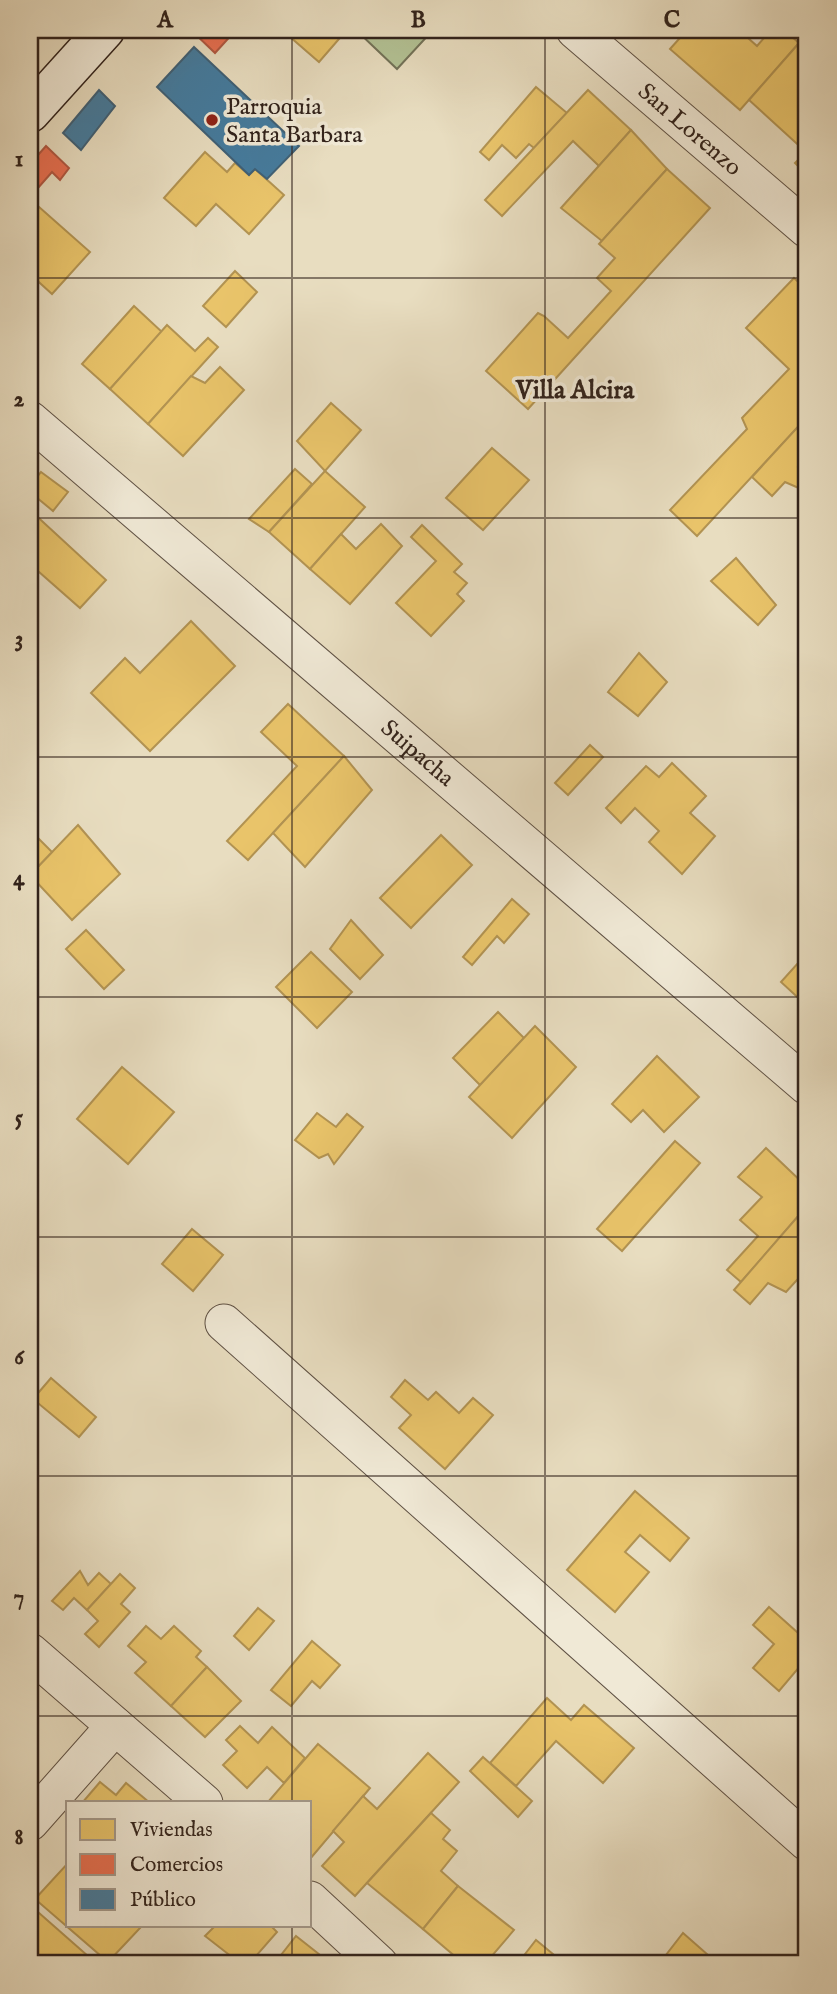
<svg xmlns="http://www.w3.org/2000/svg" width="837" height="1994" viewBox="0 0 837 1994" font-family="'IM FELL English',serif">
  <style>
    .green { fill: #b3c295; stroke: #727258; stroke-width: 2 }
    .homes { fill: #e9c46a; stroke: #b29352; stroke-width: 2 }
    .shops { fill: #e76f51; stroke: #b05841; stroke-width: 2 }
    .public { fill: #457b9d; stroke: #3f6076; stroke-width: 2 }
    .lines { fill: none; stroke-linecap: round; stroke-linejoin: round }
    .minor-casing { stroke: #5f5144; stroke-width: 39 }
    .secondary-casing { stroke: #31221b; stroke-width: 41 }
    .minor { stroke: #f0e9d6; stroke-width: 37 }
    .secondary { stroke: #f0e9d6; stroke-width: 38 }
    .grid { fill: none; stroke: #31221b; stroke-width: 2; stroke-opacity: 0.55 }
    .poi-dot { fill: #8f2418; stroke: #f0e9d6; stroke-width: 2.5 }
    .labels { text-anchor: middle; stroke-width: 7; stroke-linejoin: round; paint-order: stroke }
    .poi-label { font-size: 24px; fill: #31221b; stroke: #f0e9d6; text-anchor: start }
    .street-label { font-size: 24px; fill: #31221b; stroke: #f0e9d6 }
    .neighbourhood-label { font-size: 26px; font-weight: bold; fill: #31221b; stroke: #f0e9d6 }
    .neatline { fill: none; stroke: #31221b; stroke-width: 2.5 }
    .grid-label { font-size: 23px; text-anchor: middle; font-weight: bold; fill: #31221b }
  </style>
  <rect width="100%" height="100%" fill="#e8ddc0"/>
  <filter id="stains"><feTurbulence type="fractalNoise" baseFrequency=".00286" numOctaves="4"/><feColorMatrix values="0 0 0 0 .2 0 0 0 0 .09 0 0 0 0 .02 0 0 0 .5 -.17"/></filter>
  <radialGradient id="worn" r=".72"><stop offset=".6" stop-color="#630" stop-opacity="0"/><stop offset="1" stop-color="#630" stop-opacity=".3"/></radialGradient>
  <polygon class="green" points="356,30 433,30 397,69"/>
  <g class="homes">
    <polygon points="282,30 343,30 345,32 319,62"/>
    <polygon points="687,30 739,30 757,46 771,30 784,30 799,43 740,110 670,49"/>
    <polygon points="807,34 807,175 795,163 806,152 749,100"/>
    <polygon points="536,87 567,113 534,148 529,144 516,158 502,145 489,160 480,152"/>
    <polygon points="588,90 631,130 599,166 573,141 502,216 485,200"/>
    <polygon points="631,130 667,169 602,241 561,208"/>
    <polygon points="205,152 227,172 235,163 249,175 255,169 284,195 249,234 216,204 196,226 164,198"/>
    <polygon points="667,169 710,208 528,409 486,371 538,313 544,316 568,338 611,291 597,278 615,258 599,244"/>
    <polygon points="30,199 90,252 52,294 30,274"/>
    <polygon points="235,271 257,292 226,327 203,306"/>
    <polygon points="794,278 807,290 807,417 697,536 670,510 747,429 742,418 789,369 746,328"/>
    <polygon points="134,306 162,332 110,389 82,364"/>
    <polygon points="167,325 195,351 208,338 218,347 148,424 110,389"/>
    <polygon points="220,367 244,390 183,456 148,424 191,376 205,383"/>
    <polygon points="331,403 361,430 325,471 297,441"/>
    <polygon points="807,417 807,457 798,467 807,475 807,483 801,489 785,482 772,496 752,477"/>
    <polygon points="492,448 529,480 483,530 446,498"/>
    <polygon points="295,469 312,484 269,532 249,519"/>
    <polygon points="325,471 365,507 310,569 269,532"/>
    <polygon points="41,472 68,492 53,511 30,492 30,486"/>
    <polygon points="30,510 106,580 80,608 30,564"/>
    <polygon points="381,524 402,546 350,604 310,569 341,534 356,549"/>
    <polygon points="422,525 462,564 454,572 467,583 457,594 464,601 431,636 396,603 436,561 411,537"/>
    <polygon points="736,558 776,605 758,625 711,581"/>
    <polygon points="191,621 235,666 150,751 91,693 125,658 140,673"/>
    <polygon points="639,653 667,682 638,716 608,692"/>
    <polygon points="288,704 344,756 248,860 227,841 297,766 261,732"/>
    <polygon points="590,745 603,757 568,795 555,783"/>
    <polygon points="344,756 372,790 305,867 273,833"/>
    <polygon points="672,763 706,796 690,813 715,836 682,874 649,842 659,831 635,808 621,823 606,808 646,766 659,777"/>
    <polygon points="78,825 120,874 72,920 30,875"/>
    <polygon points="30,830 52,852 30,875"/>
    <polygon points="441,835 472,865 411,928 380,898"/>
    <polygon points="512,899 529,914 504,943 497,936 472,965 463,957"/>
    <polygon points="351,920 383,955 360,979 330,949"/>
    <polygon points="86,930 124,970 104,989 66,949"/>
    <polygon points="311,952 352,992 317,1028 276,987"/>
    <polygon points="807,953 807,1006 781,982"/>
    <polygon points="498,1012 524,1038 480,1085 453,1058"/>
    <polygon points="535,1026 576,1067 512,1138 469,1097"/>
    <polygon points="657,1056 699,1097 664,1132 643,1110 631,1122 612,1104"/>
    <polygon points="122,1067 174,1112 128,1164 77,1119"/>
    <polygon points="317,1113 336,1127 347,1114 363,1127 334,1164 328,1154 319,1158 295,1140"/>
    <polygon points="675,1141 700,1163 622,1251 597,1229"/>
    <polygon points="766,1148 807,1187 807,1206 741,1282 727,1270 758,1236 740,1220 762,1197 738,1177"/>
    <polygon points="807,1206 807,1269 786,1292 768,1283 750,1304 734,1290"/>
    <polygon points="192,1229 223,1255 193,1291 162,1264"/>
    <polygon points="51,1378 96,1417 79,1437 33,1399"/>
    <polygon points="405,1380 428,1400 436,1392 459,1413 473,1398 493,1415 445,1469 399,1428 411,1415 391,1397"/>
    <polygon points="635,1491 689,1538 670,1561 640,1535 625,1552 649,1572 615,1612 567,1570"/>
    <polygon points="80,1571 88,1585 99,1573 111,1584 87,1610 74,1598 63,1610 52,1601"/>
    <polygon points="120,1574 135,1588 121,1604 130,1612 99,1647 85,1634 98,1621 87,1610"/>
    <polygon points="769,1607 807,1641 807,1658 779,1691 753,1668 774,1644 753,1625"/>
    <polygon points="258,1608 274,1621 249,1650 234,1636"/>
    <polygon points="146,1626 161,1639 174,1626 201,1651 196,1657 207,1667 171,1706 135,1673 146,1662 128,1646"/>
    <polygon points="312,1641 340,1665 320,1688 312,1681 291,1706 271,1690"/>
    <polygon points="207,1667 241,1701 205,1737 171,1706"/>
    <polygon points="547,1698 571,1720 584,1705 634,1748 603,1783 556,1741 516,1786 490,1763"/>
    <polygon points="240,1726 258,1743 272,1727 305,1758 284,1783 267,1767 247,1788 223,1765 237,1751 226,1740"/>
    <polygon points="318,1744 370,1788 310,1859 310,1803 270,1803 268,1802"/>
    <polygon points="428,1753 459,1782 355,1896 322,1866 344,1842 333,1831 363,1796 377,1809"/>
    <polygon points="483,1757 532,1801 518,1817 470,1771"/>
    <polygon points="100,1782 116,1795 126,1783 150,1803 82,1803"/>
    <polygon points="431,1813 450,1830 443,1839 457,1851 441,1871 458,1886 423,1929 367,1883"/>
    <polygon points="68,1863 68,1926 141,1927 108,1962 35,1899"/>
    <polygon points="458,1886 514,1930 485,1964 464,1964 423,1929"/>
    <polygon points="30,1905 97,1964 30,1964"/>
    <polygon points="215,1926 271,1926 277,1932 249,1964 241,1964 205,1936"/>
    <polygon points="683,1933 716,1962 714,1964 659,1964"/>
    <polygon points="296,1936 329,1962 339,1955 343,1964 274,1964"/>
    <polygon points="536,1940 565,1964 530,1964 522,1958"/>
  </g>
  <g class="shops">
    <polygon points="191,30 236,30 215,53"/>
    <polygon points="46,146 69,168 60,180 52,172 30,197 30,164"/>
  </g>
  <g class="public">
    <polygon points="194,47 299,146 267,179 255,169 249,175 157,87"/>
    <polygon points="99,90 115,106 81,150 63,133"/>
  </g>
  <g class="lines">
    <defs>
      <g id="minor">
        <path id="s1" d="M 575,30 L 807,229"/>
        <path id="s2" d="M 30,420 L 807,1086"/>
        <polyline points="224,1323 807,1842"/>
        <polyline points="30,1652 204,1803"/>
        <polyline points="30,1822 115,1726"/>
        <polyline points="310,1900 379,1964"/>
      </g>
      <polyline id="secondary" points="30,113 105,30"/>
    </defs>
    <use href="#minor" class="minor-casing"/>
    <use href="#secondary" class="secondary-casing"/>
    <use href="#minor" class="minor"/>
    <use href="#secondary" class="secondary"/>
  </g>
  <path class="grid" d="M 292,30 L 292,1803M 545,30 L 545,1964M 30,278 L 807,278M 30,518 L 807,518M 30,757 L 807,757M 30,997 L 807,997M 30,1237 L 807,1237M 30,1476 L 807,1476M 30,1716 L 807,1716M 292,1926 L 292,1964"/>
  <circle class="poi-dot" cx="212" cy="120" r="7"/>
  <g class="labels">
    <g class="poi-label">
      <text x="226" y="114">Parroquia<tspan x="226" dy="28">Santa Barbara</tspan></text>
    </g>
    <g class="street-label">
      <text dy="8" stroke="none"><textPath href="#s1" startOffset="152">San Lorenzo</textPath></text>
      <text dy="8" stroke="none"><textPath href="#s2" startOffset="511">Suipacha</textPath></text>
    </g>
    <g class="neighbourhood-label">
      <text x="575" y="398">Villa Alcira</text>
    </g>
  </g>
  <rect width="837" height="1994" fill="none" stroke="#e8ddc0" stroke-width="77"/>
  <rect x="66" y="1801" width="245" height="126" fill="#f0e9d6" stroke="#a4998b" stroke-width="2"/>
  <rect x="80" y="1819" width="35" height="21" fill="#e9c46a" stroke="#a4998b" stroke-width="2"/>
  <text x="130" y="1836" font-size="21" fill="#31221b">Viviendas</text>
  <rect x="80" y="1854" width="35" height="21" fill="#e76f51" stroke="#a4998b" stroke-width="2"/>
  <text x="130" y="1871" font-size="21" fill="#31221b">Comercios</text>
  <rect x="80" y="1889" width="35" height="21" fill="#457b9d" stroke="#a4998b" stroke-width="2"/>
  <text x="130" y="1906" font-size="21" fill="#31221b">Público</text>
  <rect x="38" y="38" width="760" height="1917" class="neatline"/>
  <g class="grid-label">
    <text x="165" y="27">A</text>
    <text x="418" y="27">B</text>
    <text x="672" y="27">C</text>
    <text x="19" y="166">1</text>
    <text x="19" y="406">2</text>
    <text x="19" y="646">3</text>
    <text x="19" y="885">4</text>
    <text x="19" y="1125">5</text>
    <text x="19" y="1364">6</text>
    <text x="19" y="1604">7</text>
    <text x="19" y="1844">8</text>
  </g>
  <rect width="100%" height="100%" filter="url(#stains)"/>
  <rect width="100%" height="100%" fill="url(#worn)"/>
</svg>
